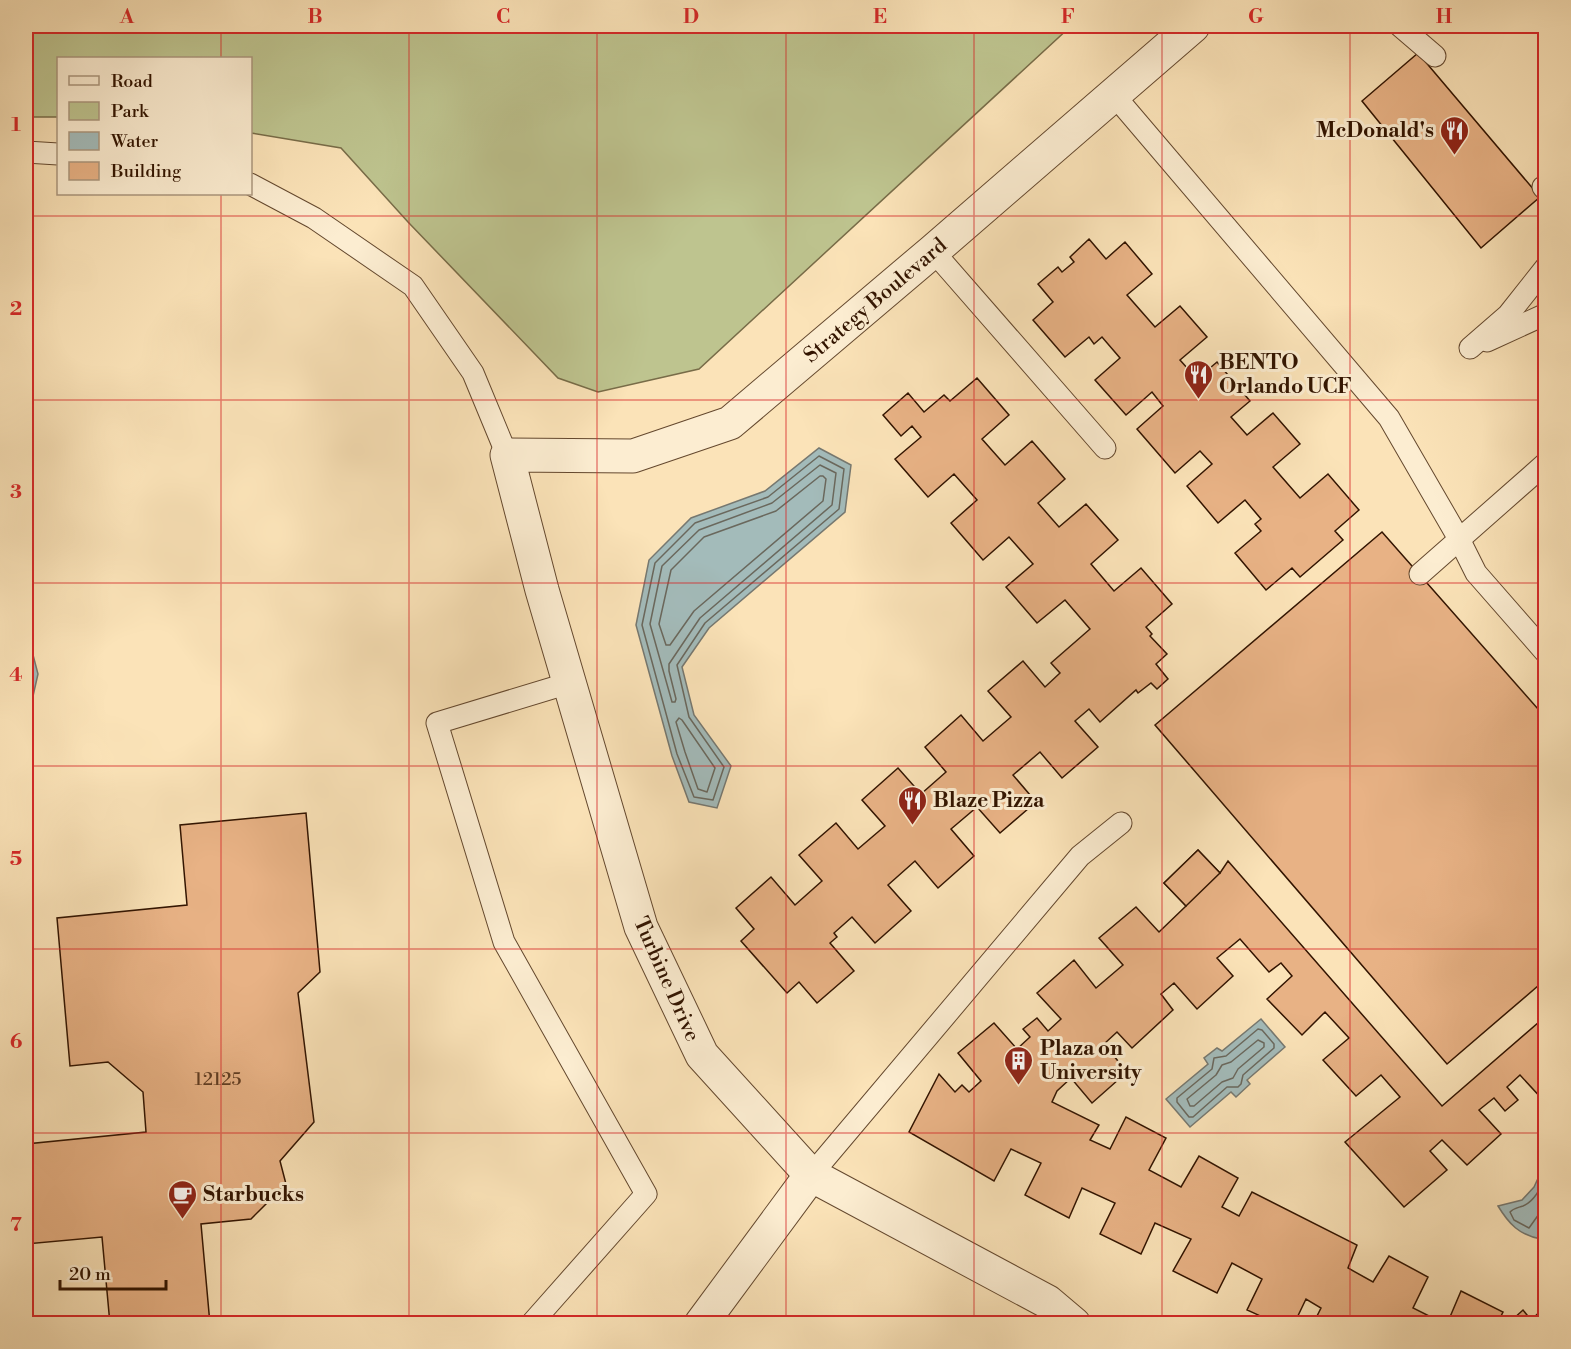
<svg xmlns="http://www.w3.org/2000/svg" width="1571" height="1349" viewBox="0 0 1571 1349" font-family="'Libre Bodoni',serif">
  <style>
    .green { fill: #bec48f; stroke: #786c48; stroke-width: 1.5 }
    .water { fill: #a3bbba; stroke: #767870; stroke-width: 1.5 }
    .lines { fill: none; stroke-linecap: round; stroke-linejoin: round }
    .shore { stroke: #6a685d; stroke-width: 1.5 }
    .building { fill: #e8b285; stroke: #321400; stroke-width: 1.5 }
    .lane-casing { stroke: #64482e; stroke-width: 23 }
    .street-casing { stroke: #64482e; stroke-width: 35 }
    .lane { stroke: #fcedd1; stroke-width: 21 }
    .street { stroke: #fcedd1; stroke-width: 33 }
    .grid { fill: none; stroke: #d62828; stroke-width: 1.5; stroke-opacity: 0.55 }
    .labels { text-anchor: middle; stroke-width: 6; stroke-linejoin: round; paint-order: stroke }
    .number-label { font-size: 18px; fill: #603c21 }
    .poi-label { font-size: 21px; font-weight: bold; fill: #321400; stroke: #fcedd1; text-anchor: start }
    .street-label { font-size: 21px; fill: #321400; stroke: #fcedd1 }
    .neatline { fill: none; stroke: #d62828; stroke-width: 2 }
    .grid-label { font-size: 20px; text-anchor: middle; font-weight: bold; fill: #d62828 }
  </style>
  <rect width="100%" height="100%" fill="#fbe3b8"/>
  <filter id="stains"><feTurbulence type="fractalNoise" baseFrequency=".00333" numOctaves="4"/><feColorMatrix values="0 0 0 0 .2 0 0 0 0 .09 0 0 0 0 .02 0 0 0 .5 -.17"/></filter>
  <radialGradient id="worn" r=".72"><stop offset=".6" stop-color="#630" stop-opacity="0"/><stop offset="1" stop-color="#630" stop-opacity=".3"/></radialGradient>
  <polygon class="green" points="26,26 1071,26 699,369 598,392 558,378 408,222 341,148 251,133 250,58 58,58 58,117 26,117"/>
  <g class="water">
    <polygon points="819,448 851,465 845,512 709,628 682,667 694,715 731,766 717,808 689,802 672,756 636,625 649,560 691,518 765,491"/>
    <polygon points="26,628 38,674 26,727"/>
    <polygon points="1261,1019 1285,1047 1247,1080 1250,1084 1236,1097 1231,1092 1190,1127 1166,1099 1208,1064 1204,1058 1217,1048 1222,1051"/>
    <path d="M 1545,1150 L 1545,1214 L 1538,1226 L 1541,1239 C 1519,1235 1509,1224 1498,1206 L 1522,1200 L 1534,1187 L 1540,1174 L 1538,1162 Z"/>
  </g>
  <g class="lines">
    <g class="shore">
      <polygon points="819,456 844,469 839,509 705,623 677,665 689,717 724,767 713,800 694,797 677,754 642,625 655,563 695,523 768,497"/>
      <polygon points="820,465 836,473 832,505 700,618 669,664 669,671 676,699 675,702 672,702 650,624 662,566 699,530 772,503"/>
      <polygon points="820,476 823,476 826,479 823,501 694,611 670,645 666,645 659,624 671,570 704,537 776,511"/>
      <polygon points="679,718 682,720 715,768 707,792 698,789 685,752 676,722"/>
      <polygon points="1258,1029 1262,1030 1274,1044 1274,1048 1243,1075 1241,1084 1238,1087 1227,1087 1193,1117 1189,1117 1177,1102 1177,1098 1212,1069 1214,1058 1226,1056"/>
      <polygon points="1258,1040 1264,1043 1264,1047 1238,1069 1233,1078 1222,1082 1194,1106 1190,1106 1187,1099 1216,1075 1222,1065 1231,1062"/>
      <path d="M 1546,1174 C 1542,1186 1535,1201 1523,1206 C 1517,1208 1514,1208 1510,1212 L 1514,1220 L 1529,1228 L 1539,1214 L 1546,1212"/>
    </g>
  </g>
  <g class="building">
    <polygon points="1418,53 1540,197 1481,248 1362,101"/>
    <polygon points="1089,239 1106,259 1125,242 1152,274 1127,295 1155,327 1180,306 1207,337 1180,360 1197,379 1217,362 1250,401 1231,417 1247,435 1273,413 1300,444 1273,467 1300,498 1328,474 1359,510 1335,531 1343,540 1300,577 1292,568 1266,590 1235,553 1261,531 1255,524 1261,519 1245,500 1218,523 1187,486 1212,464 1200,451 1175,473 1137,429 1163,406 1152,392 1126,415 1095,380 1120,358 1102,337 1094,344 1089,337 1065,357 1033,320 1053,302 1038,284 1058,267 1062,272 1074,262 1070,257"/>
    <polygon points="977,378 1009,415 982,439 1005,465 1032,441 1065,479 1038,503 1059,527 1086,504 1118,540 1091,564 1114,591 1141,568 1172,604 1146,627 1152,634 1150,636 1167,654 1156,664 1168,679 1157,689 1151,683 1138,693 1136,690 1100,722 1089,709 1075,721 1098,747 1062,778 1040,752 1013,775 1036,802 1000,833 977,807 951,829 974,856 938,888 915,861 888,885 911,911 875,943 852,917 834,933 837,937 830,943 854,971 817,1003 799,982 787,993 741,941 754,929 736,908 771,877 795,905 822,881 799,855 836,823 858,849 885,826 862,800 898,768 921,794 946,772 925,747 961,715 983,741 1011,717 988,691 1023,661 1045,687 1060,673 1051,663 1090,629 1065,600 1037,623 1006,587 1033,564 1009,537 983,560 951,523 977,500 954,474 928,497 895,459 921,437 912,426 901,436 883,415 908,393 924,412 944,395 950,401"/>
    <polygon points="1382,532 1546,718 1546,979 1447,1064 1155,725"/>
    <polygon points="1546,606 1546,621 1538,613"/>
    <polygon points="306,813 320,972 298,993 314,1122 280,1161 286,1184 251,1219 201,1224 210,1324 110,1324 102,1237 26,1244 26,1144 146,1132 143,1092 108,1062 70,1066 57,918 187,905 180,825"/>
    <polygon points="1198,850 1220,873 1228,861 1442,1106 1546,1016 1546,1100 1544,1101 1520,1075 1507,1087 1518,1100 1505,1111 1494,1098 1479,1110 1501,1134 1467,1165 1442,1140 1430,1151 1447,1170 1404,1207 1345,1142 1400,1097 1381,1075 1356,1096 1323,1060 1349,1038 1325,1012 1302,1035 1267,999 1292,976 1281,963 1269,972 1240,939 1217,958 1233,976 1197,1009 1174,983 1161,994 1173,1010 1132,1048 1117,1032 1104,1044 1127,1072 1092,1103 1071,1078 1057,1091 1052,1102 1099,1125 1090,1140 1110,1149 1126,1117 1166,1138 1149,1170 1181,1187 1199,1156 1238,1178 1222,1207 1239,1216 1252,1192 1357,1245 1348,1268 1373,1282 1389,1256 1428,1277 1413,1308 1445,1324 1348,1324 1340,1319 1337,1324 1313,1324 1321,1308 1306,1299 1294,1324 1278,1324 1247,1310 1262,1279 1232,1263 1217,1293 1173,1271 1191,1239 1155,1223 1141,1254 1100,1234 1115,1203 1082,1188 1069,1218 1025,1195 1041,1163 1011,1149 994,1181 909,1132 939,1074 955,1092 962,1085 969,1092 981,1081 958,1053 994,1023 1017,1049 1030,1037 1023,1029 1037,1018 1048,1031 1061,1019 1037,993 1074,960 1096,988 1123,965 1099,938 1136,907 1159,932 1186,906 1164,883"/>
    <polygon points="1198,850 1220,873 1186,906 1164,883"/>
    <polygon points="1461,1291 1503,1312 1497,1324 1447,1324"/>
    <polygon points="1546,1306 1546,1324 1516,1324 1512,1320 1523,1310 1531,1320"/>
  </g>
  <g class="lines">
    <defs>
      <g id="lane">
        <polyline points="1400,26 1435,56"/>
        <polyline points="1114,95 1389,418 1459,539 1476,573 1546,653"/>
        <polyline points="26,152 58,154"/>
        <polyline points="250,184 314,218 413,286 473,373 507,455"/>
        <polyline points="1543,187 1546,190"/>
        <polyline points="933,251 1105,448"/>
        <polyline points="1487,341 1546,314"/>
        <polyline points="1470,348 1508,315 1546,267"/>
        <polyline points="1420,574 1546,463"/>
        <polyline points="811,1175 1080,856 1121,823"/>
        <polyline points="531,1324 646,1194 504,942 437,723 569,683"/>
      </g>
      <g id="street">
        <polyline points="701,1324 811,1175"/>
        <path id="s1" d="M 1074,1324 L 1048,1302 L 811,1175 L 702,1055 L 641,927 L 542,590 L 507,455 L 633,456 L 730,423 L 933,251 L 1193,26"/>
      </g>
    </defs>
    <use href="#lane" class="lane-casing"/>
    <use href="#street" class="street-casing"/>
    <use href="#lane" class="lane"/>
    <use href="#street" class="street"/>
  </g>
  <path class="grid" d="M 221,26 L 221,58M 409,26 L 409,1324M 597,26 L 597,1324M 786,26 L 786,1324M 974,26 L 974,1324M 1162,26 L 1162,1324M 1350,26 L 1350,1324M 221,194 L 221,1324M 26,216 L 1546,216M 26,400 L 1546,400M 26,583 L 1546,583M 26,766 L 1546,766M 26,949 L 1546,949M 26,1133 L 1546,1133"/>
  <defs>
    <symbol id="restaurant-pin" viewBox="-11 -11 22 30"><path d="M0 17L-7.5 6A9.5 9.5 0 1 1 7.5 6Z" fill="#8f2418" stroke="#fcedd1"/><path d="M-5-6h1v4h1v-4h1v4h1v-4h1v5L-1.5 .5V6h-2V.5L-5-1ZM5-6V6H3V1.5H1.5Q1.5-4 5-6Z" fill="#fff"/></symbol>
    <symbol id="building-pin" viewBox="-11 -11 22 30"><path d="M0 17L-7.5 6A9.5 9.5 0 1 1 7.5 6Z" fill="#8f2418" stroke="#fcedd1"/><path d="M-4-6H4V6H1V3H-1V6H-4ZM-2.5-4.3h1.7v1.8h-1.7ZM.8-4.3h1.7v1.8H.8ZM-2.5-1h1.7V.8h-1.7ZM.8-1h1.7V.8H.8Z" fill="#fff"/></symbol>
    <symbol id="cafe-pin" viewBox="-11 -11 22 30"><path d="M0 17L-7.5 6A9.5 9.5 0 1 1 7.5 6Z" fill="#8f2418" stroke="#fcedd1"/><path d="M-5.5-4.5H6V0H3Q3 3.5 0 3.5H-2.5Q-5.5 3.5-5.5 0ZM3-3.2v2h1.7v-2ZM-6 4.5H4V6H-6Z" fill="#fff"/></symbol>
  </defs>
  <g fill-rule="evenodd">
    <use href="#restaurant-pin" x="1438" y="114" width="33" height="45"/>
    <use href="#restaurant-pin" x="1182" y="358" width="33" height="45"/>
    <use href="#restaurant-pin" x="896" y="784" width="33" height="45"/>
    <use href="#building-pin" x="1002" y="1044" width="33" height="45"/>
    <use href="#cafe-pin" x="166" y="1178" width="33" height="45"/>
  </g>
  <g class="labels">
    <g class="number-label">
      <text x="218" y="1085">12125</text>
    </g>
    <g class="poi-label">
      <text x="1434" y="137" text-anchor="end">McDonald's</text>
      <text x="1219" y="369">BENTO<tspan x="1219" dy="24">Orlando UCF</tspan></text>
      <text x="933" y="807">Blaze Pizza</text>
      <text x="1040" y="1055">Plaza on<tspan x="1040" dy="24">University</tspan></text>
      <text x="203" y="1201">Starbucks</text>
    </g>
    <g class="street-label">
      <text dy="7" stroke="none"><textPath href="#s1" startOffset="1516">Strategy Boulevard</textPath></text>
      <text transform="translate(667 979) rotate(66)" y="7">Turbine Drive</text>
    </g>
  </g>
  <rect width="1571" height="1349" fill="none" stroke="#fbe3b8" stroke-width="66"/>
  <rect x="57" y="57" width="195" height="138" fill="#fcedd1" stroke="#ab967d" stroke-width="1.5"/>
  <rect x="69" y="76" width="30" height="9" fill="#fcedd1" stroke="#ab967d" stroke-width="1.5"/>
  <text x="111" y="87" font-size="18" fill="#321400">Road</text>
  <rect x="69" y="102" width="30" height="18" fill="#bec48f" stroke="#ab967d" stroke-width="1.5"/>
  <text x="111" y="117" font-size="18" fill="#321400">Park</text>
  <rect x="69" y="132" width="30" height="18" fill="#a3bbba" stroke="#ab967d" stroke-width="1.5"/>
  <text x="111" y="147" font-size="18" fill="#321400">Water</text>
  <rect x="69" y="162" width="30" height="18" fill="#e8b285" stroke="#ab967d" stroke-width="1.5"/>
  <text x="111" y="177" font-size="18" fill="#321400">Building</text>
  <path d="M60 1280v9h106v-9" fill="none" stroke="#321400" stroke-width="3"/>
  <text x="69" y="1280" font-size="18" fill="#321400" stroke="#fcedd1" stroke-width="4.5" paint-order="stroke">20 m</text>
  <rect x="33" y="33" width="1505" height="1283" class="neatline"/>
  <g class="grid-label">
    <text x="127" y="23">A</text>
    <text x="315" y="23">B</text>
    <text x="503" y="23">C</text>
    <text x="691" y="23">D</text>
    <text x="880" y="23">E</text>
    <text x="1068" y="23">F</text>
    <text x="1256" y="23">G</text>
    <text x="1444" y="23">H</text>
    <text x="16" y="131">1</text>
    <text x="16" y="315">2</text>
    <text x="16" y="498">3</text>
    <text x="16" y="681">4</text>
    <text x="16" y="865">5</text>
    <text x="16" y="1048">6</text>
    <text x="16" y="1231">7</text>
  </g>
  <rect width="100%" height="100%" filter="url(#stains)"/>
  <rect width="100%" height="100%" fill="url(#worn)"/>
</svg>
